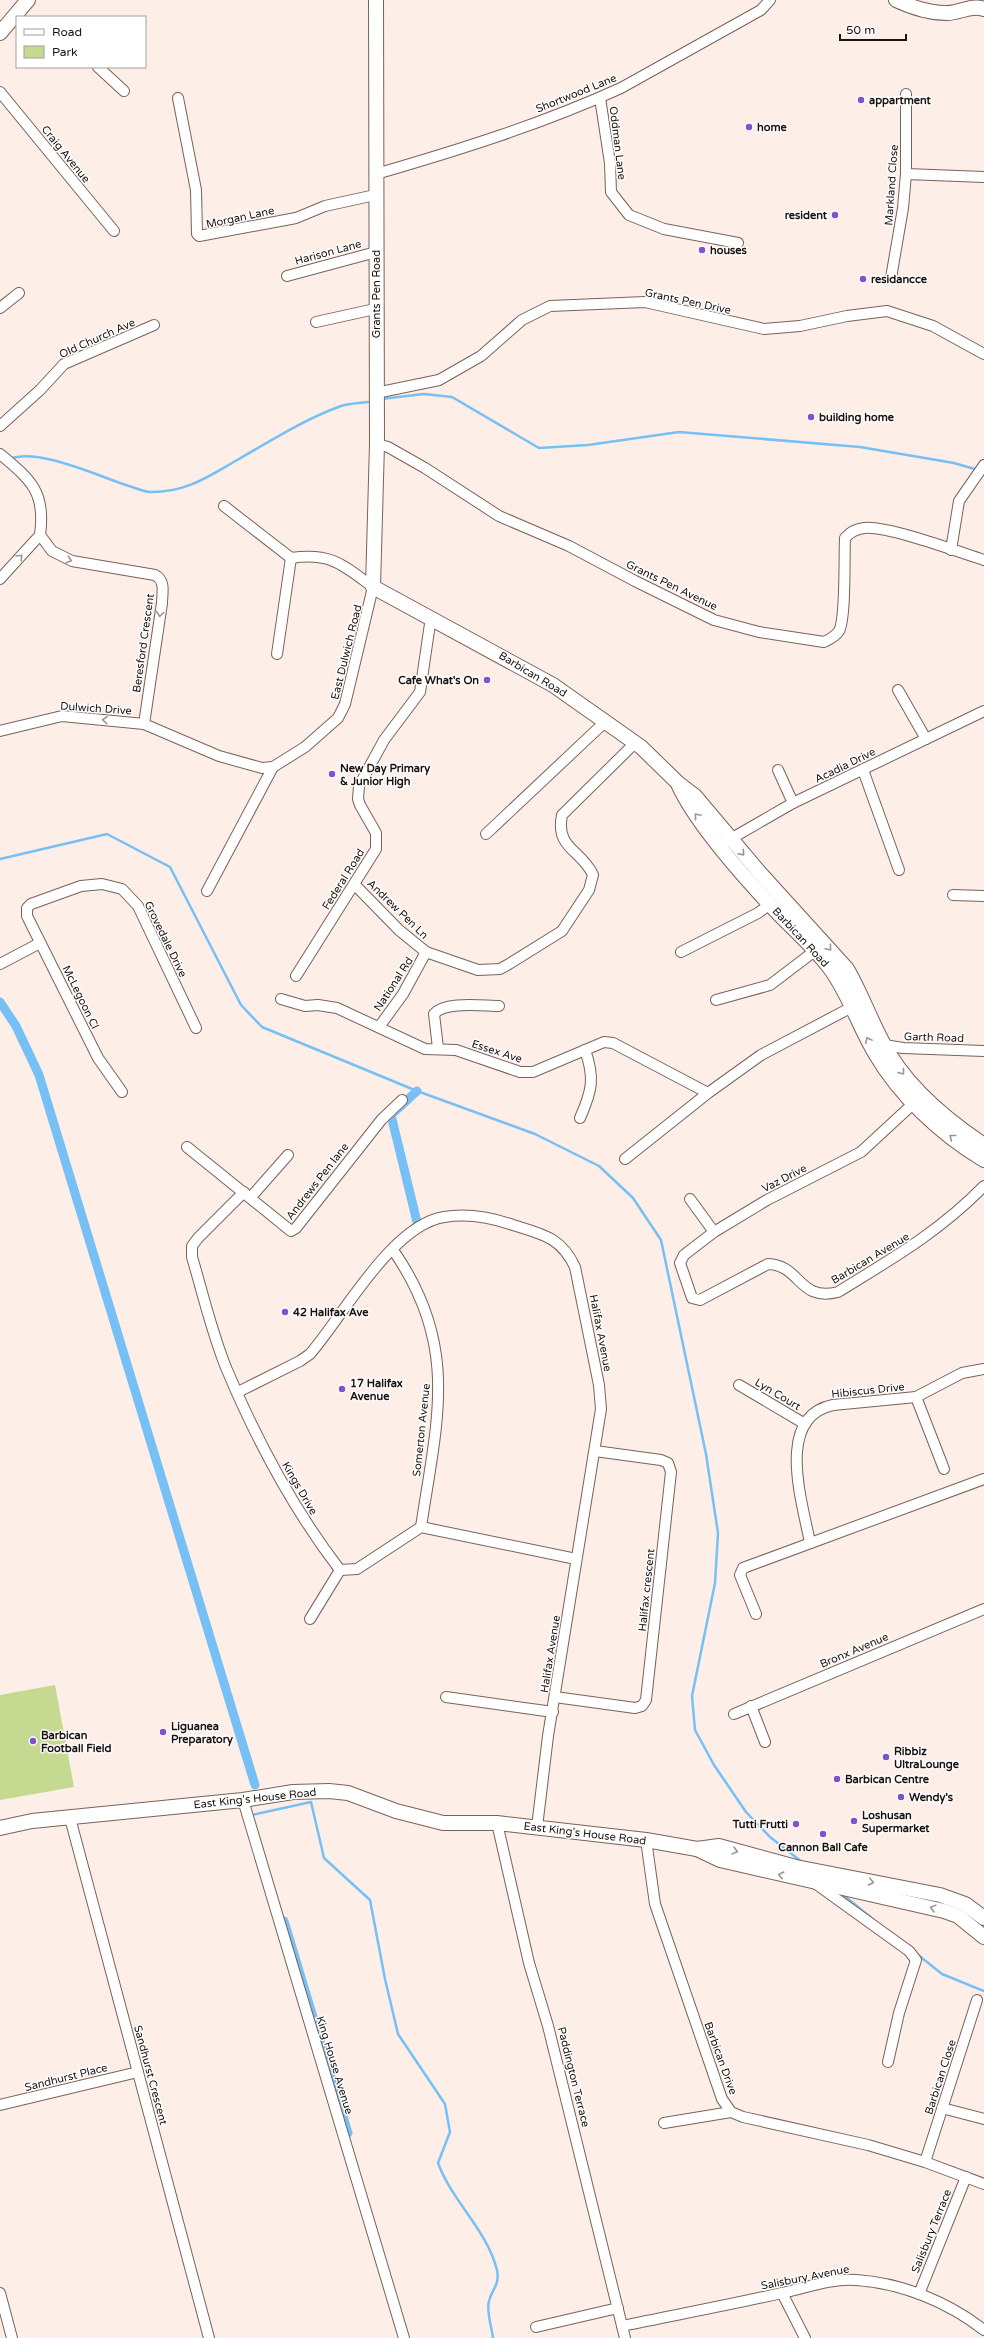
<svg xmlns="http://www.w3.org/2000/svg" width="984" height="2338" viewBox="0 0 984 2338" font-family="'Varela Round',sans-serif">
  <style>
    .green { fill: #c5d991 }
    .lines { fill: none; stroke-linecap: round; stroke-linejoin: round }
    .stream { stroke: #76c0f5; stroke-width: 2.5 }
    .canal { stroke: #76c0f5; stroke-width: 9 }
    .street-casing { stroke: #786359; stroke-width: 12 }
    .secondary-casing { stroke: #786359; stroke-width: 16 }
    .street { stroke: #fff; stroke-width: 10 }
    .secondary { stroke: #fff; stroke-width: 14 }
    .oneway { stroke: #989593 }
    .poi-dot { fill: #8152ca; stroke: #fff; stroke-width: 1.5 }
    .labels { text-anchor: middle; stroke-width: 3; stroke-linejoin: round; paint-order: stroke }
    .street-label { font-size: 11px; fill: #1b130f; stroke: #fff }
    .poi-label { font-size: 11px; font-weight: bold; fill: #1b130f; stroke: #fff; text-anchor: start }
  </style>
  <rect width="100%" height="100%" fill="#fdeee7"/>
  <polygon class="green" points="55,1685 74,1787 0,1800 0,1695"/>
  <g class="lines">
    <g class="stream">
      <polyline points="381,399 424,394 452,397 539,448 588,445 679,432 860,447 954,463 978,470"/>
      <path d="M 10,459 C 37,447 100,477 129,486 C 135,488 143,491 149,492 C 186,493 209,476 239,459 C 272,440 305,419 341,406 C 349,403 359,403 368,402"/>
      <polyline points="0,859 107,834 170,867 241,1005 262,1027 417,1091 535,1134 599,1166 633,1198 661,1240 706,1454 718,1533 715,1583 692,1696 695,1730 714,1765 746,1812 770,1837 802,1862"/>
      <path d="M 252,1815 L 311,1802 L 324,1858 L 370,1900 L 385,1979 L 398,2034 L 445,2104 L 450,2132 L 438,2163 C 452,2201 487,2230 497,2270 C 500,2286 492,2288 489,2301 C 486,2311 492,2328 493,2338"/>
      <polyline points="842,1894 874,1920"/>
      <polyline points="917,1954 942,1974 984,1991"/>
    </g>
    <g class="canal">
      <polyline points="0,1002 16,1026 39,1075 255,1785"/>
      <polyline points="417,1222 391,1115 417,1091"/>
      <polyline points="284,1921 348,2133"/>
    </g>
    <defs>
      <g id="street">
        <polyline points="98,67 124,91"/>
        <polyline points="0,92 114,231"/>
        <polyline points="178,98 196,190 197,234 199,236 296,218 325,206 375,195"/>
        <polyline points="600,98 610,163 611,192 629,215 664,229 738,243"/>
        <path d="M 376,174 C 459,150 542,124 621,88 L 761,10 L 770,0"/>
        <polyline points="906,174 984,177"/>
        <polyline points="287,276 376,252"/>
        <polyline points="891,278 903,208 906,174 906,94"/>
        <polyline points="0,308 19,293"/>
        <polyline points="316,322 375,309"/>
        <polyline points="376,393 439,380 481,356 522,320 550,306 645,302 764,329 800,326 847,316 887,311 933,326 984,354"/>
        <polyline points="0,426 40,390 64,364 154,325"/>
        <path d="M 377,444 L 388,447 L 425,468 L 499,516 L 569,546 L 635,581 L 714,620 L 759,632 L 824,642 C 830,639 835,637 839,631 C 846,619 844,556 845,538 C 850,532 856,529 864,528 C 886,525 959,552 984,560"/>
        <path d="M 0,454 C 31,480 46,492 40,535"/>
        <path d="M 40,535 L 52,551 L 72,561 L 155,575 C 166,581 162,593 162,603 L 144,724"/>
        <polyline points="951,550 959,501 984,465"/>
        <polyline points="0,579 40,535"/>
        <polyline points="277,654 291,558"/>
        <polyline points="898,690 926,739"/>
        <path d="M 0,731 L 62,716 L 144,724 L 219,756 L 262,768 L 273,767 L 305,747 L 338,718 L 345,704 L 373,587 C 343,565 331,552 291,558 L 224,506"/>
        <polyline points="778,770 793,803"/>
        <polyline points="863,770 899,870"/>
        <polyline points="486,834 606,721"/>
        <polyline points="727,841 793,803 984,711"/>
        <path d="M 355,885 L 399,930 L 426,952 L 478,970 L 500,969 L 509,964 L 562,931 L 589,890 L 593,875 C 582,850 555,849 562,815 L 635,743"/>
        <polyline points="207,891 273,767"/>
        <polyline points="953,895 984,896"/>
        <polyline points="681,952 758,913 770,904"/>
        <polyline points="0,964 40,943"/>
        <polyline points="296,976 376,849 376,833 360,805 358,799 359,786 384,740 420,692 431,617"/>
        <polyline points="281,999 305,1006 318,1005 337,1008 425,1049 456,1050 520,1072 533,1072 604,1042 613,1043 708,1093"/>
        <polyline points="716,1000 770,985 816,950"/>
        <polyline points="379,1027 403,994 426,952"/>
        <polyline points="884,1045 903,1048 984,1051"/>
        <path d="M 438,1048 L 434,1014 C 445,1001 482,1006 499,1006"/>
        <polyline points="122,1092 98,1058 27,916 27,908 31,904 81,886 102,884 122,889 138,906 196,1028"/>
        <path d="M 914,1103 L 861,1152 L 767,1200 L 714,1232 L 684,1255 L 680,1263 L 692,1298 L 700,1300 L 768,1264 C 801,1265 798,1302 838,1292 C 893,1258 939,1232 984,1186"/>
        <path d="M 580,1118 C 592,1091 595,1078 585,1050"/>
        <polyline points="187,1147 291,1231 296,1228 382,1119 402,1100"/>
        <polyline points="625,1159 708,1093 761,1055 852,1007"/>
        <path d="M 244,1192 L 198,1238 L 192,1246 L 192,1257 C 203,1294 212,1334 227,1370 C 257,1441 293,1509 340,1570 L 357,1569 L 421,1527 L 576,1559"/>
        <polyline points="251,1197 288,1155"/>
        <polyline points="690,1199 714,1232"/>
        <path d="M 393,1250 C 460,1346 437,1420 421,1527"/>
        <polyline points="739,1385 805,1424"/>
        <path d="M 238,1392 L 300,1361 L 310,1354 C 343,1316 392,1225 444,1217 C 468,1213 490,1217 513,1225 C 542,1234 561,1237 575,1267 L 599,1385 L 601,1409 L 548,1736 L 537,1827"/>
        <polyline points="916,1397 944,1469"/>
        <path d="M 810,1543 C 803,1504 774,1417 833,1405 L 916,1397 L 962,1373 L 984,1369"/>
        <polyline points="756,1614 740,1575 743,1568 984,1479"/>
        <polyline points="310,1619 340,1570"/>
        <polyline points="446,1697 553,1712"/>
        <polyline points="555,1697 635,1708 642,1706 646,1700 671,1472 668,1463 661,1460 595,1451"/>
        <polyline points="751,1706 765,1742"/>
        <polyline points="734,1714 984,1609"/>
        <polyline points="243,1800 404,2338"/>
        <polyline points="70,1818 209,2338"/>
        <polyline points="497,1823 529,1963 548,2026 625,2338"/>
        <polyline points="646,1840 655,1904 722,2099 731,2112 743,2117 868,2145 925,2162 984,2184"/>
        <polyline points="816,1884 909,1951 916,1960 899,2013 888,2062"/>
        <polyline points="0,2105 138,2072"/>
        <polyline points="942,2108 984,2119"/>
        <polyline points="664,2123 731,2112"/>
        <polyline points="925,2162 977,2000"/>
        <polyline points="0,2293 12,2338"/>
        <polyline points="782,2293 805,2338"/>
        <polyline points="919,2294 966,2177"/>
        <path d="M 622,2326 C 675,2315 729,2305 782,2293 C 805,2288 832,2278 856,2280 C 902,2283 948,2302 984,2330"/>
        <polyline points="536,2327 618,2308"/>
      </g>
      <g id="secondary">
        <path d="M 376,0 L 377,444 L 373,587 L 553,685 L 641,747 L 678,783 L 695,796 L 759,872 L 847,969 C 861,993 870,1019 883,1043 C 905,1086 945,1119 984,1145"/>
        <path d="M 896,0 C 913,8 929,13 947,13 C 960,13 972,4 984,9"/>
        <polyline points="0,33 28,0"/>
        <path d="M 679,786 C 698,826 744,877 775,910 C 793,929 813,946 829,967 C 849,993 858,1025 875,1053 C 900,1096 941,1134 984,1160"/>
        <polyline points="0,1828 32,1821 243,1800 293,1792 329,1791 348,1793 396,1811 443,1823 497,1823 646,1840 697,1849 719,1846 796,1867 940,1895 965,1904 984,1918"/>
        <polyline points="697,1849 720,1860 944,1911 958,1916 984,1937"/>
      </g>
    </defs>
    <use href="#street" class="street-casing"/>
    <use href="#secondary" class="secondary-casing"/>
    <use href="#street" class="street"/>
    <use href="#secondary" class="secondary"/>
  </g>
  <defs><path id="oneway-chevron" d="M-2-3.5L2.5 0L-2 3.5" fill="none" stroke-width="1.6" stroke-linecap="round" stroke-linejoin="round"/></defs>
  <g class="oneway">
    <use href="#oneway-chevron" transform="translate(20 557) rotate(-47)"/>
    <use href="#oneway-chevron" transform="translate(69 560) rotate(18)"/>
    <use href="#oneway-chevron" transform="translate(160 614) rotate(98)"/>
    <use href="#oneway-chevron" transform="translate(105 720) rotate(-175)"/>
    <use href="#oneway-chevron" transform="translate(697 816) rotate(-130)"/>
    <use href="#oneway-chevron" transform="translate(742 853) rotate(49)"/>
    <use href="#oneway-chevron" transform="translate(829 948) rotate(50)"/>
    <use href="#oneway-chevron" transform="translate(868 1040) rotate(-118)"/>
    <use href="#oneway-chevron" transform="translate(902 1072) rotate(52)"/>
    <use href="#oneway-chevron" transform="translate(952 1137) rotate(-142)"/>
    <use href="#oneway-chevron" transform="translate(735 1851) rotate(15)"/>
    <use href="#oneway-chevron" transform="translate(781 1875) rotate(-167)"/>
    <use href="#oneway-chevron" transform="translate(871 1882) rotate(12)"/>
    <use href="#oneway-chevron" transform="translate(933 1908) rotate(-165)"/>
  </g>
  <g class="poi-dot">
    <circle cx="861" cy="100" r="4"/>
    <circle cx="749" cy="127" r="4"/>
    <circle cx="835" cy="215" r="4"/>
    <circle cx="702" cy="250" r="4"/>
    <circle cx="863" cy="279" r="4"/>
    <circle cx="811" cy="417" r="4"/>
    <circle cx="487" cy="680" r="4"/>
    <circle cx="332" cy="774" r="4"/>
    <circle cx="285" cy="1312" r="4"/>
    <circle cx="342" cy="1389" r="4"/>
    <circle cx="163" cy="1732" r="4"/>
    <circle cx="33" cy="1741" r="4"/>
    <circle cx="886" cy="1757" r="4"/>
    <circle cx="837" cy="1779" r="4"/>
    <circle cx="901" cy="1797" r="4"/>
    <circle cx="854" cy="1821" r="4"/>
    <circle cx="796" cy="1824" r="4"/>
    <circle cx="823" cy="1834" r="4"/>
  </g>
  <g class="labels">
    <g class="street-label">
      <text transform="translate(576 93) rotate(-22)" y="4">Shortwood Lane</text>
      <text transform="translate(618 143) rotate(83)" y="4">Oddman Lane</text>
      <text transform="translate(66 154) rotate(51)" y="4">Craig Avenue</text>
      <text transform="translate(891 185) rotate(-86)" y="4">Markland Close</text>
      <text transform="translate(240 217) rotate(-12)" y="4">Morgan Lane</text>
      <text transform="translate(328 252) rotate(-15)" y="4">Harison Lane</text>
      <text transform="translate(376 294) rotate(-90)" y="4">Grants Pen Road</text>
      <text transform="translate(688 301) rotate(12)" y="4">Grants Pen Drive</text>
      <text transform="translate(97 338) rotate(-24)" y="4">Old Church Ave</text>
      <text transform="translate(672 585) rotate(26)" y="4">Grants Pen Avenue</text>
      <text transform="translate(143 643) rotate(-82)" y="4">Beresford Crescent</text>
      <text transform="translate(346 652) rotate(-76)" y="4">East Dulwich Road</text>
      <text transform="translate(533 674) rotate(31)" y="4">Barbican Road</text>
      <text transform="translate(96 708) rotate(4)" y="4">Dulwich Drive</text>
      <text transform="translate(845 765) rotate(-26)" y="4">Acadia Drive</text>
      <text transform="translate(343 879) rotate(-58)" y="4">Federal Road</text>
      <text transform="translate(398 909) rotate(44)" y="4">Andrew Pen Ln</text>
      <text transform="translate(801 937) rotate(47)" y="4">Barbican Road</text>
      <text transform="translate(166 939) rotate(64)" y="4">Grovedale Drive</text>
      <text transform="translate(393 984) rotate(-57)" y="4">National Rd</text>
      <text transform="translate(81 997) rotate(64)" y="4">McLegoon Cl</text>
      <text transform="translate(934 1037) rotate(2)" y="4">Garth Road</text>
      <text transform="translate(497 1051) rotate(18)" y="4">Essex Ave</text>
      <text transform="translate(784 1178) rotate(-27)" y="4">Vaz Drive</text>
      <text transform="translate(317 1181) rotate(-52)" y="4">Andrews Pen lane</text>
      <text transform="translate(870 1258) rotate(-31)" y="4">Barbican Avenue</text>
      <text transform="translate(601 1333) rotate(79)" y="4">Halifax Avenue</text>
      <text transform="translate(868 1390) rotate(-6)" y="4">Hibiscus Drive</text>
      <text transform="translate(778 1394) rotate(31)" y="4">Lyn Court</text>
      <text transform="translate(421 1430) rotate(-84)" y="4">Somerton Avenue</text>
      <text transform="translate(300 1488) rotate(60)" y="4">Kings Drive</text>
      <text transform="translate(646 1590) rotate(-84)" y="4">Halifax crescent</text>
      <text transform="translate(854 1650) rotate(-23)" y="4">Bronx Avenue</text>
      <text transform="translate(550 1654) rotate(-81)" y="4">Halifax Avenue</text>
      <text transform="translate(255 1798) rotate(-6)" y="4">East King's House Road</text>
      <text transform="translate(585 1833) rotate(7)" y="4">East King's House Road</text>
      <text transform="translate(721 2058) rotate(70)" y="4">Barbican Drive</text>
      <text transform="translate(335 2065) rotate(73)" y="4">King House Avenue</text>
      <text transform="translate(151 2075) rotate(75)" y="4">Sandhurst Crescent</text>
      <text transform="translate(66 2077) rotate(-14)" y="4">Sandhurst Place</text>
      <text transform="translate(574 2077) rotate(76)" y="4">Paddington Terrace</text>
      <text transform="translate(940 2077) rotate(-72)" y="4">Barbican Close</text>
      <text transform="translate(931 2231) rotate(-68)" y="4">Salisbury Terrace</text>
      <text transform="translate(805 2277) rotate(-11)" y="4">Salisbury Avenue</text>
    </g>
    <g class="poi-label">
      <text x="869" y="104">appartment</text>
      <text x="757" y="131">home</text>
      <text x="827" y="219" text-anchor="end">resident</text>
      <text x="710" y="254">houses</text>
      <text x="871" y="283">residancce</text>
      <text x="819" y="421">building home</text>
      <text x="479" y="684" text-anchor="end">Cafe What's On</text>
      <text x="340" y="772">New Day Primary<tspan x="340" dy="13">&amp; Junior High</tspan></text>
      <text x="293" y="1316">42 Halifax Ave</text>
      <text x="350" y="1387">17 Halifax<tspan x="350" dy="13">Avenue</tspan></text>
      <text x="171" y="1730">Liguanea<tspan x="171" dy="13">Preparatory</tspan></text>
      <text x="41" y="1739">Barbican<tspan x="41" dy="13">Football Field</tspan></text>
      <text x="894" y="1755">Ribbiz<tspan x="894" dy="13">UltraLounge</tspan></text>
      <text x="845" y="1783">Barbican Centre</text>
      <text x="909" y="1801">Wendy's</text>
      <text x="862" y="1819">Loshusan<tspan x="862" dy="13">Supermarket</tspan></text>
      <text x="788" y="1828" text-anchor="end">Tutti Frutti</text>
      <text x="823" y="1851" text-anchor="middle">Cannon Ball Cafe</text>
    </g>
  </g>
  <rect x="16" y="16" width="130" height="52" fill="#ffffff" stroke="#a4a19f"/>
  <rect x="24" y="29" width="20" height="6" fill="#ffffff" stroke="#a4a19f"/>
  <text x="52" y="36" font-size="12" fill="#1b130f">Road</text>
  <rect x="24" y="46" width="20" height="12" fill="#c5d991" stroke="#a4a19f"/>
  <text x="52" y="56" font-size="12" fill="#1b130f">Park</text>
  <path d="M840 34v6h66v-6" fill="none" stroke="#1b130f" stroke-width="2"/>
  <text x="846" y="34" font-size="12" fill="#1b130f" stroke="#ffffff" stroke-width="3" paint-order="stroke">50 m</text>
</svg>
